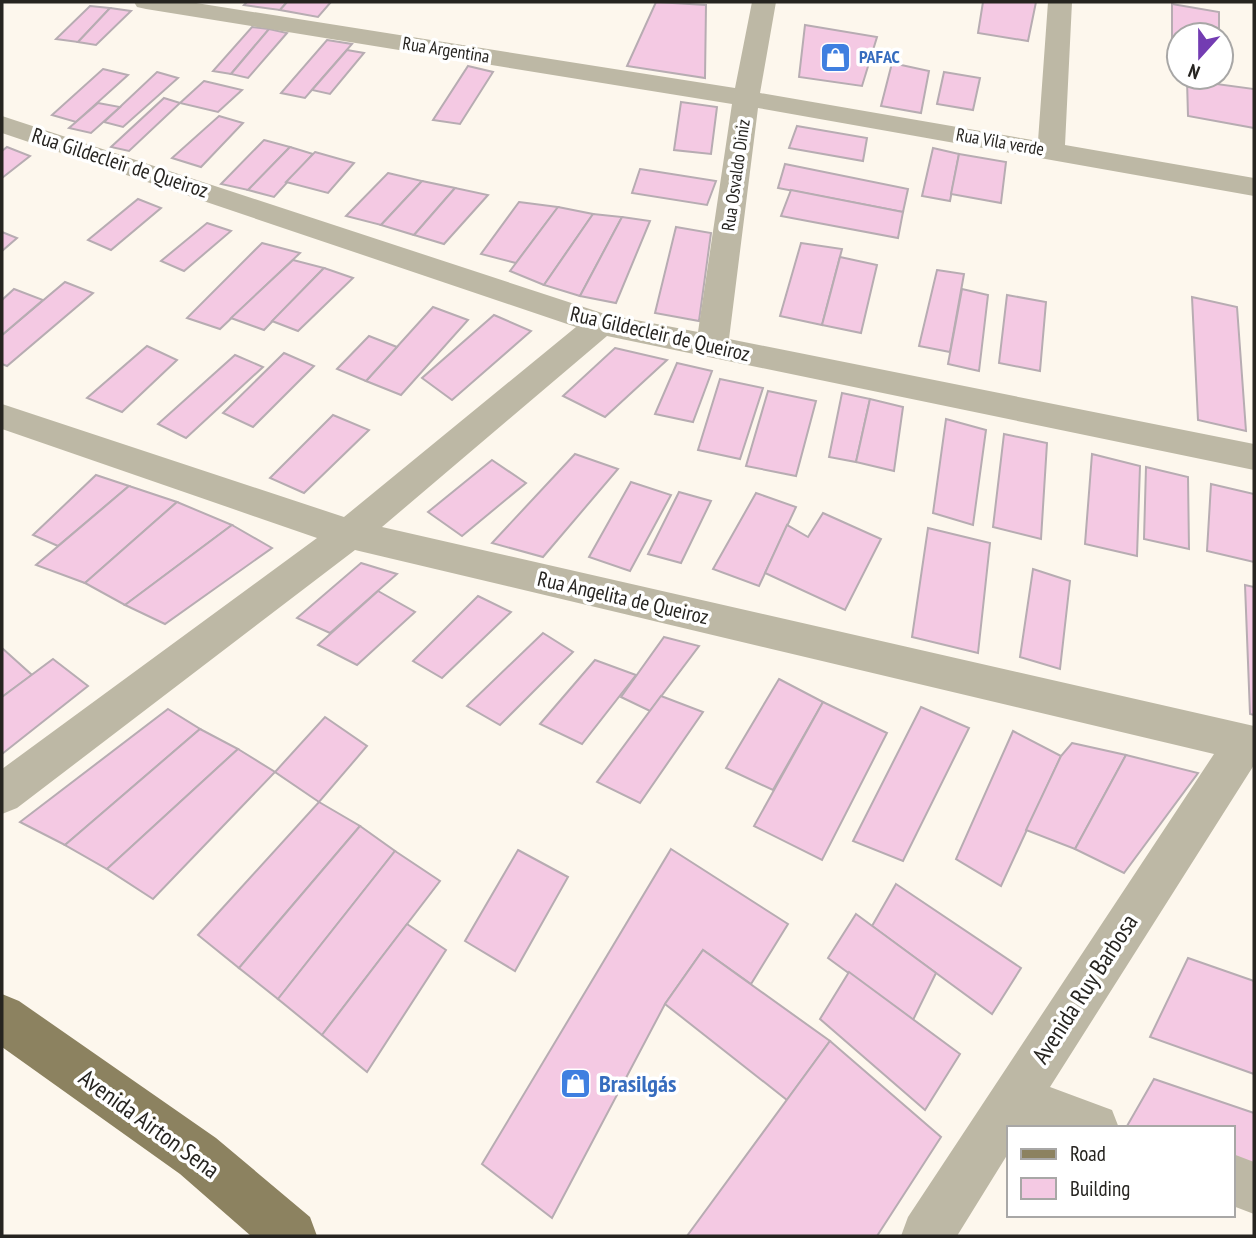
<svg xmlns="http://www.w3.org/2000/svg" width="1256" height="1238" viewBox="0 0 1256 1238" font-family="'PT Sans Narrow',sans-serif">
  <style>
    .building { fill: #f4c9e3; stroke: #b7acb2; stroke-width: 2 }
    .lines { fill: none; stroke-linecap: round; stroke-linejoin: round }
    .minor { fill: #bdb8a5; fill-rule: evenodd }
    .major { fill: #8c8260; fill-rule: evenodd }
    .labels { text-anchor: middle; stroke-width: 7; stroke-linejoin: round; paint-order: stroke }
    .far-street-label { font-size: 18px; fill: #262420; stroke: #fff }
    .far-shop-label { font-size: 18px; font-weight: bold; fill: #366cbe; stroke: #fff; text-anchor: start }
    .street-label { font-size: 21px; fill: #262420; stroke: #fff }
    .near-street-label { font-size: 24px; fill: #262420; stroke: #fff }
    .near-shop-label { font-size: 24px; font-weight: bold; fill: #366cbe; stroke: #fff; text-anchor: start }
  </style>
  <rect width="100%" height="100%" fill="#fdf7ed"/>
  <g class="building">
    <polygon points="247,2 287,2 280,10 244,5"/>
    <polygon points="287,2 331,2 318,17 280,10"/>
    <polygon points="656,2 706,5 705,78 627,66"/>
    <polygon points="983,2 1036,2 1028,41 978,33"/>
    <polygon points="1172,4 1219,12 1219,35 1179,35 1179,70 1172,70"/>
    <polygon points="90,6 110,8 78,42 56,39"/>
    <polygon points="110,8 131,11 96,45 78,42"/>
    <polygon points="805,25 877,37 862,86 799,77"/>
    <polygon points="252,27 269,29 231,74 213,71"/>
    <polygon points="269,29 287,33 248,78 231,74"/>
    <polygon points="327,40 352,44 305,98 281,93"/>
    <polygon points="347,50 364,53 330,94 312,90"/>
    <polygon points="892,63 929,71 921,113 881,106"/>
    <polygon points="468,66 493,72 460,124 433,120"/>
    <polygon points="103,69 128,75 76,122 52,115"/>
    <polygon points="157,72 178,78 123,127 104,122"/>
    <polygon points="944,72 980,78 973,110 937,104"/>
    <polygon points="1187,80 1254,89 1254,128 1188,116"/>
    <polygon points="204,81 242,90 218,112 180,103"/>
    <polygon points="164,98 180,103 129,151 111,147"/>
    <polygon points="681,102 717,107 711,154 674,150"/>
    <polygon points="98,103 120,107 91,133 69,128"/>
    <polygon points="219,116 243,123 201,167 172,158"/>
    <polygon points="797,126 867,138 863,161 789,148"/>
    <polygon points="264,140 290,147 248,190 221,184"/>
    <polygon points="7,147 30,156 2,178 2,151"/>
    <polygon points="290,147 313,154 274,197 248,190"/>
    <polygon points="933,148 959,154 950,201 922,196"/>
    <polygon points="315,152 354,163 328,193 286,182"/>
    <polygon points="959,154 1006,162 1001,203 951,194"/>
    <polygon points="785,164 908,189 903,212 778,188"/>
    <polygon points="640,169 716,181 707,205 632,193"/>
    <polygon points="388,173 422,181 381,225 346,216"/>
    <polygon points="422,181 455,188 414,235 381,225"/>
    <polygon points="455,188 488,195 444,244 414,235"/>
    <polygon points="791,190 903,212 898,238 781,216"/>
    <polygon points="138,199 161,208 111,250 88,240"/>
    <polygon points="519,202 558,207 516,263 481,254"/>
    <polygon points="558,207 593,214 544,285 510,271"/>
    <polygon points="593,214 622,217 580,296 544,285"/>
    <polygon points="622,217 650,221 616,303 580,296"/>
    <polygon points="207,223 231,231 184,271 161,261"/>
    <polygon points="676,227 711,233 699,321 655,313"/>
    <polygon points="2,232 17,238 2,251"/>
    <polygon points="262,243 300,253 220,329 187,318"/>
    <polygon points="801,243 842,249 822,325 780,316"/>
    <polygon points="840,257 877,265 861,333 822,325"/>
    <polygon points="293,260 324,268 264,330 231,318"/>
    <polygon points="324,268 353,278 298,331 272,321"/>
    <polygon points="937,270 964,274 950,352 919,346"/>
    <polygon points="65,282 93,293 7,366 2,364 2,335"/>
    <polygon points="14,289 43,300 2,335 2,300"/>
    <polygon points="962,289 988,295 979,371 948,364"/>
    <polygon points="1007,295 1046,302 1040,371 999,363"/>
    <polygon points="1192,297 1237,307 1246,431 1198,420"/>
    <polygon points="433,307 468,320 401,395 366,381"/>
    <polygon points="494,315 531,331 452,400 422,378"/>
    <polygon points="369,336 397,347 366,381 337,369"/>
    <polygon points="147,346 177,360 122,412 87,398"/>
    <polygon points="615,348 667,360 605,417 563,396"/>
    <polygon points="284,353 314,366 253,427 223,413"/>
    <polygon points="235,355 263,367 186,438 158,424"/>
    <polygon points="677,363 712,371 693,422 655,414"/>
    <polygon points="720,379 763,388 740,459 698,450"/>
    <polygon points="768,391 816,401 796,476 746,466"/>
    <polygon points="842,393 870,399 856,462 829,457"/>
    <polygon points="870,399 903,407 894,471 856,462"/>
    <polygon points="333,415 369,430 304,493 270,478"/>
    <polygon points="946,419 986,430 973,525 933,513"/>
    <polygon points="1004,434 1047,443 1041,539 993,527"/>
    <polygon points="575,454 618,469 543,557 492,543"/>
    <polygon points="1092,454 1140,466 1137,556 1085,544"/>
    <polygon points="492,460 526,483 462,536 428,512"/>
    <polygon points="1146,467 1188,477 1189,549 1144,539"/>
    <polygon points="96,475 129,486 58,546 33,535"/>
    <polygon points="631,482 671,495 630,571 589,557"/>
    <polygon points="1211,484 1254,494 1254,562 1207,551"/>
    <polygon points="129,486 177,502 85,583 36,565"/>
    <polygon points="679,492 711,501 681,563 648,554"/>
    <polygon points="756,493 796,507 759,586 713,569"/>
    <polygon points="177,502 232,525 125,605 85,583"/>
    <polygon points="823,513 881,539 845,610 765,573 787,525 808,537"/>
    <polygon points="232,525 272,548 165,624 125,605"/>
    <polygon points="928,528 990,543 978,653 912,637"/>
    <polygon points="361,563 397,574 330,633 297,618"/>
    <polygon points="1033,569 1070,581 1060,669 1020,657"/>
    <polygon points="1245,585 1254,587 1254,715 1250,714"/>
    <polygon points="378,591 415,612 357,665 318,645"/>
    <polygon points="478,596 511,612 442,678 413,661"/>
    <polygon points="543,633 573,652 500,725 467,706"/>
    <polygon points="664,637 699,646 650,711 621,697"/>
    <polygon points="2,648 32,675 2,697"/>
    <polygon points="53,659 88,686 2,754 2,697"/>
    <polygon points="595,660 636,675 582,744 540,724"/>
    <polygon points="779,679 823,702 773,790 726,768"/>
    <polygon points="661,696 703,712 640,803 597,782"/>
    <polygon points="823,702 887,733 822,860 754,826"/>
    <polygon points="921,707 969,728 903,861 853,841"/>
    <polygon points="168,709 200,729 65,845 20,822"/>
    <polygon points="325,717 367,746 319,802 275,772"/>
    <polygon points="200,729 238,749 107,869 65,845"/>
    <polygon points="1013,731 1061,756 1001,886 956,859"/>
    <polygon points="1072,743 1126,755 1075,849 1026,830 1061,756"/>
    <polygon points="238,749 275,772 153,899 107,869"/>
    <polygon points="1126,755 1198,773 1124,873 1075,849"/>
    <polygon points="319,802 360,826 239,968 198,935"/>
    <polygon points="360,826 395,851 278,999 239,968"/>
    <polygon points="671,849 788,924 751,984 703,950 665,1004 552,1218 482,1164"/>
    <polygon points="518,850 568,877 515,971 465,941"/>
    <polygon points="395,851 440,881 322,1035 278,999"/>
    <polygon points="896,884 1021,968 992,1014 872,926"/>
    <polygon points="856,914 936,973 913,1020 828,958"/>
    <polygon points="407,924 446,950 367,1072 322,1035"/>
    <polygon points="703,950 830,1041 787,1100 665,1004"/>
    <polygon points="1188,958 1254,981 1254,1074 1150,1037"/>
    <polygon points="849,972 960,1054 925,1110 820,1019"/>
    <polygon points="830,1041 941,1137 877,1236 687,1236"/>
    <polygon points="1154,1079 1254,1113 1254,1173 1233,1165 1233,1128 1127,1126"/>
  </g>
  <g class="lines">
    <g class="minor">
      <polygon points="134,2 190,2 735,88 752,2 776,2 760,93 1038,141 1048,2 1072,2 1065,145 1254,178 1254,196 758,108 729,339 1254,444 1254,470 607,336 382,527 1254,726 1254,765 1050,1087 1112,1110 1119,1128 1009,1128 1009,1152 957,1236 901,1236 908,1217 1214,754 355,550 17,808 2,814 2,769 317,538 2,429 2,404 344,517 576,327 2,133 2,116 605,314 698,332 732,104 146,9 137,7"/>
      <polygon points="1233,1154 1254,1162 1254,1214 1233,1206"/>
    </g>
    <polygon class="major" points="2,994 19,1001 216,1138 310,1217 317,1236 251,1236 180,1174 2,1047"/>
  </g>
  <defs>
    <symbol id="shop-square" viewBox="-11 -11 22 22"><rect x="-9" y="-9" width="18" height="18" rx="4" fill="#3f7fe0" stroke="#fff"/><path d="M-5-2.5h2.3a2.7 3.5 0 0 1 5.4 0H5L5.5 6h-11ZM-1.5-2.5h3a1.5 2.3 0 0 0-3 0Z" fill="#fff"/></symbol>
  </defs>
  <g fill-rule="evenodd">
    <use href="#shop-square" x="818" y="40" width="35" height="35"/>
    <use href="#shop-square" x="558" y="1066" width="35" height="35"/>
  </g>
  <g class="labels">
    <g class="far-street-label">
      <text transform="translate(446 50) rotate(9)" y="6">Rua Argentina</text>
      <text transform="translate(1000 142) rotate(10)" y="6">Rua Vila verde</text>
      <text transform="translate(736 175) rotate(-82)" y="6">Rua Osvaldo Diniz</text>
    </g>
    <g class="far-shop-label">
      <text x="859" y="63">PAFAC</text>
    </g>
    <g class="street-label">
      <text transform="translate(120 163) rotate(18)" y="7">Rua Gildecleir de Queiroz</text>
      <text transform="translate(660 334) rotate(13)" y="7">Rua Gildecleir de Queiroz</text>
      <text transform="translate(623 598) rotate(13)" y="7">Rua Angelita de Queiroz</text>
    </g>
    <g class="near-street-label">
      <text transform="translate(1085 989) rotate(-57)" y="8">Avenida Ruy Barbosa</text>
      <text transform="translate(149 1124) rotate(36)" y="8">Avenida Airton Sena</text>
    </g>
    <g class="near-shop-label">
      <text x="599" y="1092">Brasilgás</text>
    </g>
  </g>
  <rect width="1256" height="1238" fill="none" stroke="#262420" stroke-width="7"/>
  <rect x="1007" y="1126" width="228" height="91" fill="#ffffff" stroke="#a8a7a6" stroke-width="2"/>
  <rect x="1021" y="1149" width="35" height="10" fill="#8c8260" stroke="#a8a7a6" stroke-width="2"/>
  <text x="1070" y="1161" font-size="21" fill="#262420">Road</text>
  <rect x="1021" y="1178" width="35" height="21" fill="#f4c9e3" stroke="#a8a7a6" stroke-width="2"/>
  <text x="1070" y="1196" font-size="21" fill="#262420">Building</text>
  <g transform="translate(1200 56) rotate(201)"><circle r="33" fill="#ffffff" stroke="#a8a7a6" stroke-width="2"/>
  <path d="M0-5L12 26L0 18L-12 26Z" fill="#733cb2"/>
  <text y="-10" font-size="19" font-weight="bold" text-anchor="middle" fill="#262420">N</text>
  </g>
</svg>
